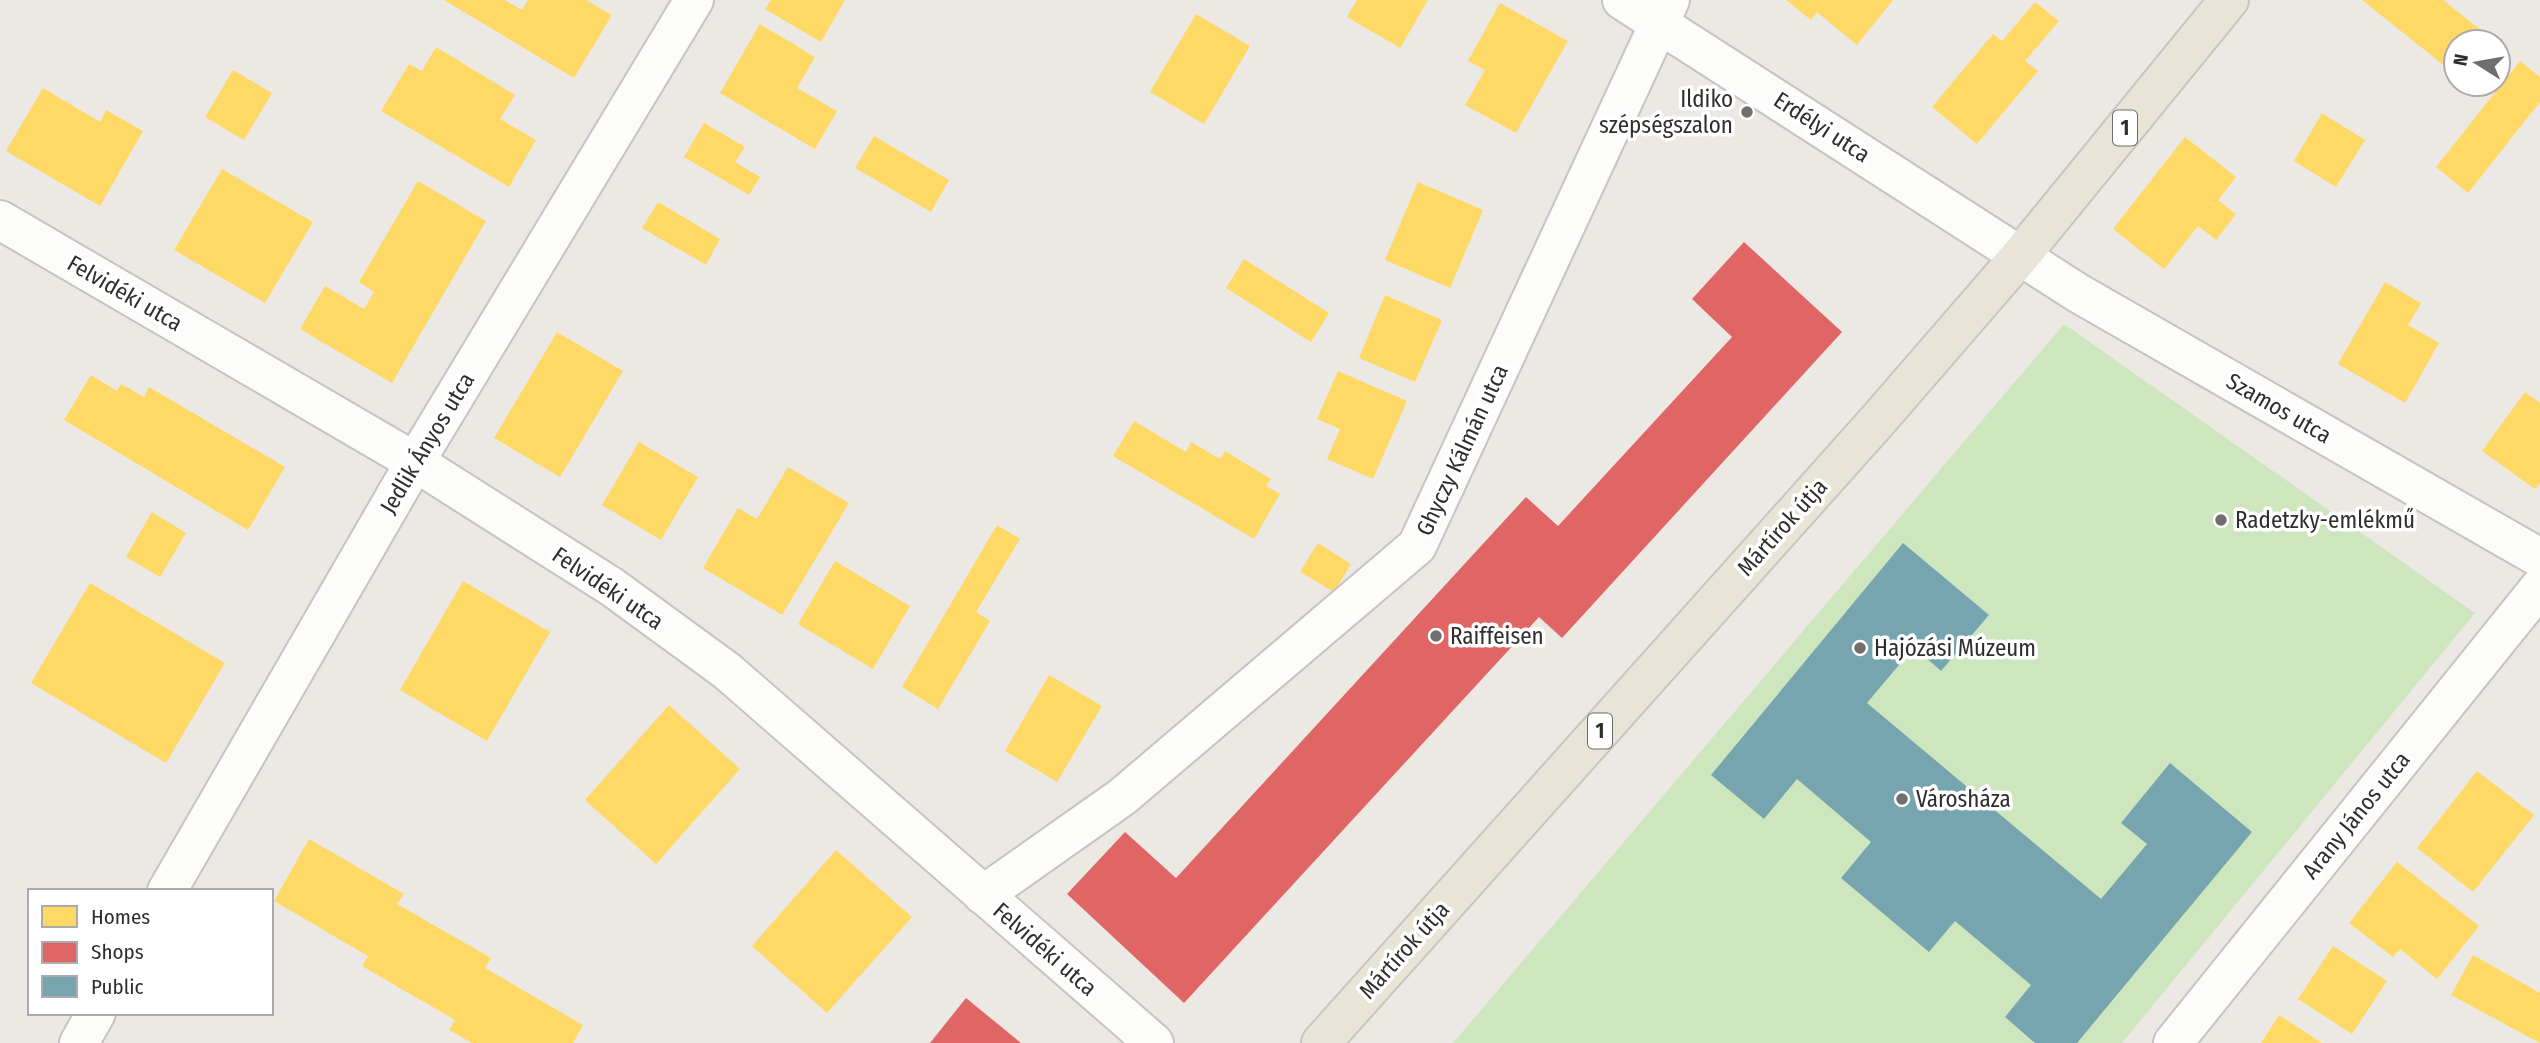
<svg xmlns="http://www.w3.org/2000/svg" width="2540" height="1043" viewBox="0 0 2540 1043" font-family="'Fira Sans Condensed',sans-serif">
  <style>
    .green { fill: #cee6be }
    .homes { fill: #ffd966 }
    .shops { fill: #e06666 }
    .public { fill: #76a5af }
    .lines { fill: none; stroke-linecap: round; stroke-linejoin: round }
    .minor-casing { stroke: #c5c4c5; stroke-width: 42 }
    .primary-casing { stroke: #c6c5c4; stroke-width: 42 }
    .minor { stroke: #fcfcfb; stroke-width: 38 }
    .primary { stroke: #e8e4d6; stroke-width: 38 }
    .poi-dot { fill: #706f6e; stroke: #fff; stroke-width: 2.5 }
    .labels { text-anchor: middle; stroke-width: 7; stroke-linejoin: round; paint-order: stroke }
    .shield { fill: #fff; stroke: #6d6d6d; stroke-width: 2 }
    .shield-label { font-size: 21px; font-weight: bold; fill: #2e2e2e }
    .poi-label { font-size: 23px; fill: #2e2e2e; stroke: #fff; text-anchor: start }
    .street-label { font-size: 23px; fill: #2e2e2e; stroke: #fff }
  </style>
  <rect width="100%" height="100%" fill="#ece8e4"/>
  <polygon class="green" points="2064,324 2475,613 2122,1043 1453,1043"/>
  <g class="homes">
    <polygon points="444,0 505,0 522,10 528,0 586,0 612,15 574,78"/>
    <polygon points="771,0 845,0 821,42 765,9"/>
    <polygon points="1357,0 1428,0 1400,48 1347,17"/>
    <polygon points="1786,0 1893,0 1857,45 1817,12 1811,20"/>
    <polygon points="2362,0 2443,0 2496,42 2456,42 2456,75"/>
    <polygon points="2035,2 2059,21 2025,61 2038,71 1977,144 1932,107 1993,34 2002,41"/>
    <polygon points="1500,3 1568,41 1516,133 1465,105 1485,70 1468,61"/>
    <polygon points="1196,14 1250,46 1204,124 1150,92"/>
    <polygon points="760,24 815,57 797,88 837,111 815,149 720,93"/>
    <polygon points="436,47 515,95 500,119 536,140 509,187 381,111 409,64 422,71"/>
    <polygon points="2520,61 2540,77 2540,102 2468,193 2436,167"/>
    <polygon points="233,70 272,93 244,140 205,117"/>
    <polygon points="43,88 100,122 106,110 143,131 100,206 6,151"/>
    <polygon points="2322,113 2365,140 2336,187 2294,161"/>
    <polygon points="704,123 745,147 735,162 760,177 749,195 684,157"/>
    <polygon points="874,136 949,180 931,212 855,168"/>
    <polygon points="2185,137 2236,177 2218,200 2236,214 2216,240 2198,226 2164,269 2113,229"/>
    <polygon points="222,169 313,222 265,303 174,250"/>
    <polygon points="418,181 486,221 392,383 300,329 325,286 364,309 374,292 359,282"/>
    <polygon points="1418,182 1483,210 1450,288 1385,260"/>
    <polygon points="658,202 720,239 706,265 642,228"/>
    <polygon points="1244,259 1329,313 1311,342 1226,288"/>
    <polygon points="2385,282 2421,303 2408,325 2439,343 2405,403 2338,364"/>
    <polygon points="1385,295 1442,320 1415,382 1359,358"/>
    <polygon points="557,332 623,371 560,477 494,438"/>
    <polygon points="1338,371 1407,401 1373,479 1327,459 1340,429 1317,419"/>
    <polygon points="91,375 117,391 121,384 144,397 149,387 285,467 248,530 64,420"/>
    <polygon points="2525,392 2540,403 2540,483 2535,489 2482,451"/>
    <polygon points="1134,421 1186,452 1191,442 1220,459 1225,451 1271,479 1266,486 1280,494 1254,539 1113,456"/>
    <polygon points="639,442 698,477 661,540 602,505"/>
    <polygon points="788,467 849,503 782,615 703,568 738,508 757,519"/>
    <polygon points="152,512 186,533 160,577 126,557"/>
    <polygon points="997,525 1020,539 976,612 990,621 938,709 902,687"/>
    <polygon points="1318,543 1351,564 1334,592 1300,572"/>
    <polygon points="835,561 910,606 873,669 798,624"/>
    <polygon points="463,581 550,632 487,741 400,690"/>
    <polygon points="90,583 225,663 166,763 31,683"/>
    <polygon points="1049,675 1102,706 1057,782 1005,751"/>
    <polygon points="669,705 740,769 656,864 585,800"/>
    <polygon points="2477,771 2534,815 2473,892 2417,848"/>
    <polygon points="309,839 404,894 397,904 491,958 485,968 583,1025 573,1043 472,1043 449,1030 455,1020 362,966 368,956 274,901"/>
    <polygon points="836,850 912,917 827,1013 752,946"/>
    <polygon points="2397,862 2479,926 2437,979 2400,949 2393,957 2349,923"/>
    <polygon points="2333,946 2387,981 2352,1034 2298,999"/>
    <polygon points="2473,955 2540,993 2540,1043 2451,995"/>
    <polygon points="2279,1015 2322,1043 2261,1043"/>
  </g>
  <g class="shops">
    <polygon points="1744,242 1842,332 1562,638 1539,617 1184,1003 1067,894 1125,832 1176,878 1526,497 1558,526 1732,337 1692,299"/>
    <polygon points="966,998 1021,1043 930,1043"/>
  </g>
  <polygon class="public" points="1903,543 1989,615 1941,671 1914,647 1867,703 2101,899 2147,844 2121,823 2170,763 2252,832 2077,1043 2035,1043 2005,1017 2031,985 1955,921 1929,952 1841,878 1871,842 1797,779 1764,819 1711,775"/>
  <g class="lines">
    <defs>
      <g id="minor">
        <polyline points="1622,0 2078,293 2540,558"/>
        <polyline points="0,220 415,462 612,587 727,671 1154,1043"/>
        <polyline points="167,891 415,462 694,0"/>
        <polyline points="983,895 1122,797 1417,546 1670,0"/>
        <polyline points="79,1043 96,1013"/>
        <polyline points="2173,1043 2540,587"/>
      </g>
      <polyline id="primary" points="1321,1043 1879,419 2021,255 2229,0"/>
    </defs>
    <use href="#minor" class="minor-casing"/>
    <use href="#primary" class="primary-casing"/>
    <use href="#minor" class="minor"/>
    <use href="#primary" class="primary"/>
  </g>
  <g class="poi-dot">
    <circle cx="1747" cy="112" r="7"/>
    <circle cx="2221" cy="520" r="7"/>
    <circle cx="1436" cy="636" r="7"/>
    <circle cx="1860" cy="648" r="7"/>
    <circle cx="1902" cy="799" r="7"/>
  </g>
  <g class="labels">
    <g class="shield">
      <rect x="2113" y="110.5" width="24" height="35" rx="5"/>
      <rect x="1588" y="713.5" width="24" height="35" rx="5"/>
    </g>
    <g class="shield-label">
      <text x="2125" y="135">1</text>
      <text x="1600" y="738">1</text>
    </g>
    <g class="poi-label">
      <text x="1733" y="107" text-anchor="end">Ildiko<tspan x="1733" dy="26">szépségszalon</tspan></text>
      <text x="2235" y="528">Radetzky-emlékmű</text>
      <text x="1450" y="644">Raiffeisen</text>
      <text x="1874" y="656">Hajózási Múzeum</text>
      <text x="1916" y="807">Városháza</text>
    </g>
    <g class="street-label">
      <text transform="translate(1822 127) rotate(33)" y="8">Erdélyi utca</text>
      <text transform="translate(125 293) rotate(30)" y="8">Felvidéki utca</text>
      <text transform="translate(2279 408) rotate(30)" y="8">Szamos utca</text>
      <text transform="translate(427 443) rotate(-59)" y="8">Jedlik Ányos utca</text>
      <text transform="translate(1462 450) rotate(-65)" y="8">Ghyczy Kálmán utca</text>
      <text transform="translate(1782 527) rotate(-48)" y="8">Mártírok útja</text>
      <text transform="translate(608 588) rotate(34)" y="8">Felvidéki utca</text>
      <text transform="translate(2356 815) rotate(-51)" y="8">Arany János utca</text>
      <text transform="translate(1045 949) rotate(41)" y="8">Felvidéki utca</text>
      <text transform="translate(1404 950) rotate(-48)" y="8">Mártírok útja</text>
    </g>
  </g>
  <rect x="28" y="889" width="245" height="126" fill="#ffffff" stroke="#ababab" stroke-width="2"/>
  <rect x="42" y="906" width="35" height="21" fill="#ffd966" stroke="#ababab" stroke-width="2"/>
  <text x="91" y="924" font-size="21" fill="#2e2e2e">Homes</text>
  <rect x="42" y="942" width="35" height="21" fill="#e06666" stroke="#ababab" stroke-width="2"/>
  <text x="91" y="959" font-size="21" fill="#2e2e2e">Shops</text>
  <rect x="42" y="976" width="35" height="21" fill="#76a5af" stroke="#ababab" stroke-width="2"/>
  <text x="91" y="994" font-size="21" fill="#2e2e2e">Public</text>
  <g transform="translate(2477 63) rotate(281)"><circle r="33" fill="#ffffff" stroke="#ababab" stroke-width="2"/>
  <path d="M0-5L12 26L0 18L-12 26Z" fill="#706f6e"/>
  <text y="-10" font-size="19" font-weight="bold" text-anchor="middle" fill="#2e2e2e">N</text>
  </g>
</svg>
